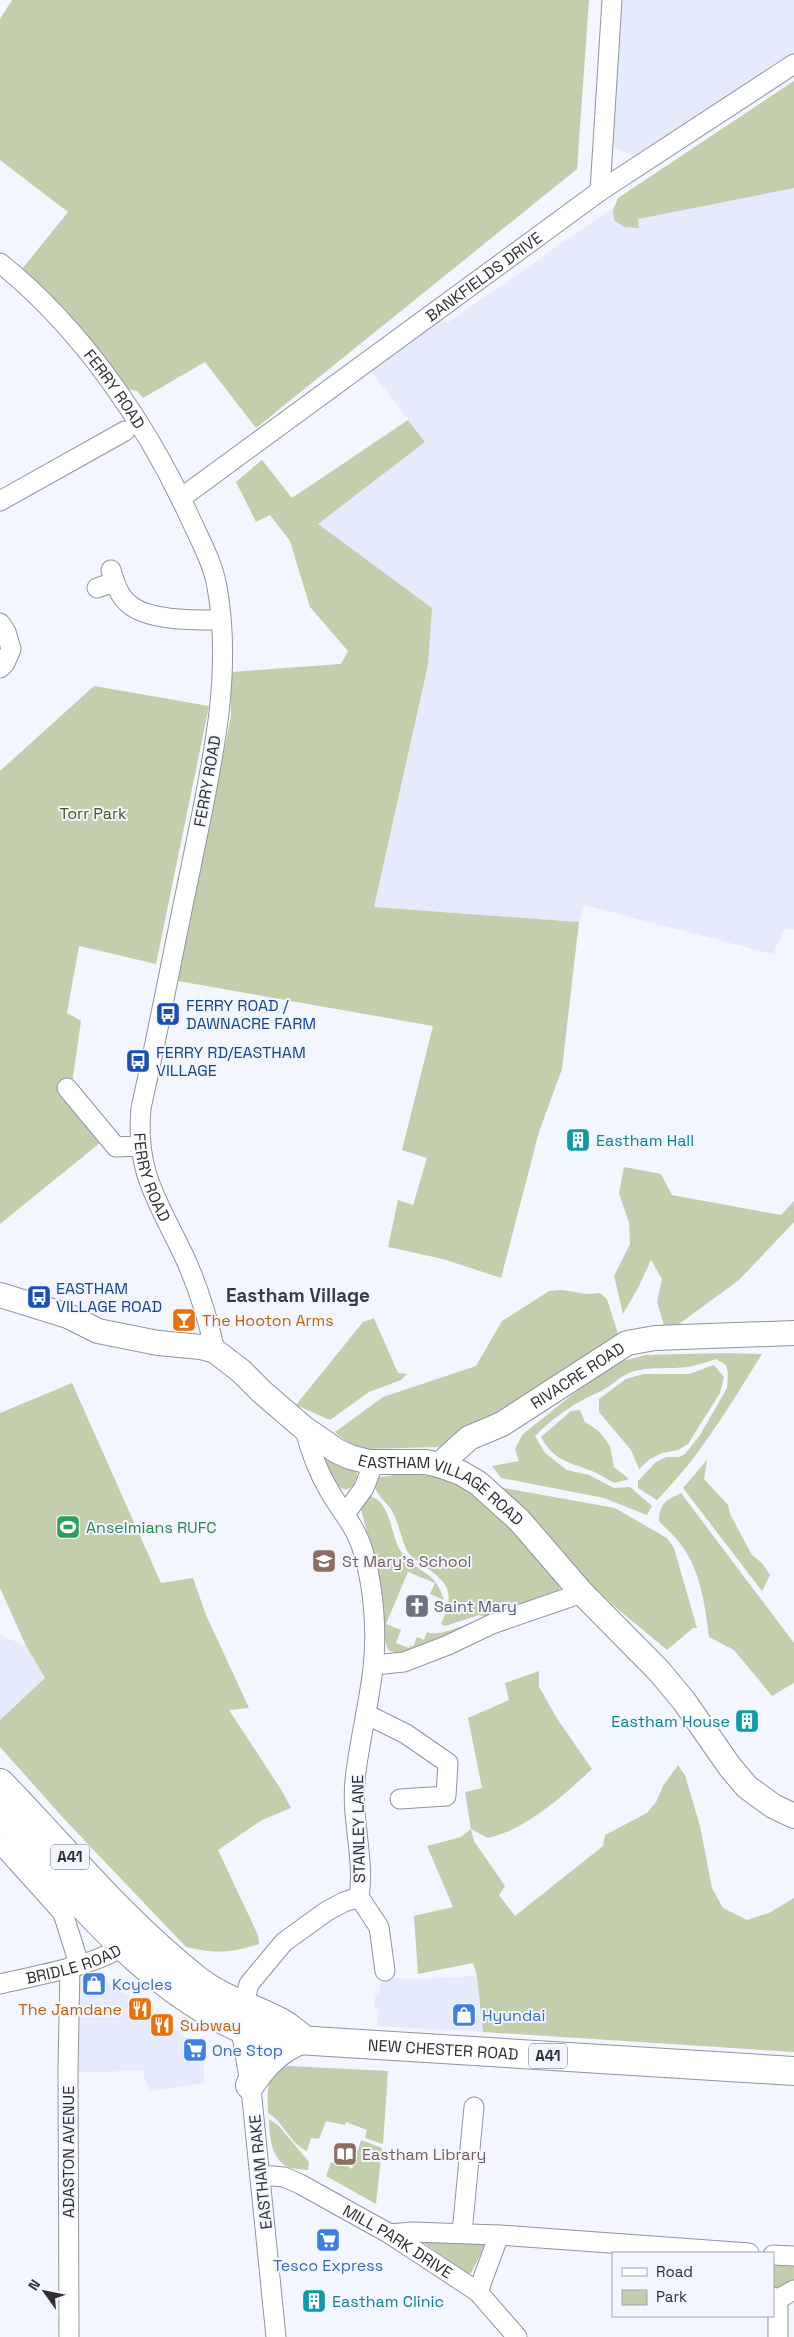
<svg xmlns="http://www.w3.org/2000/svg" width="794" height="2337" viewBox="0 0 794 2337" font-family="'Space Grotesk',sans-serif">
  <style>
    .built { fill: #e5eafd }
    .green { fill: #c3cead }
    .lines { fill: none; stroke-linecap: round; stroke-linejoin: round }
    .minor-casing { stroke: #91949f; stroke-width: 21 }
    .major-casing { stroke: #91949f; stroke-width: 26 }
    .highway-casing { stroke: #91949f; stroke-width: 30 }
    .minor { stroke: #fff; stroke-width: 19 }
    .major { stroke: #fff; stroke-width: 24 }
    .highway { stroke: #fff; stroke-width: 28 }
    .labels { text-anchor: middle; stroke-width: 4; stroke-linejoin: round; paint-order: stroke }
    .shield { fill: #f3f6ff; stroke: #696b71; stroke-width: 1 }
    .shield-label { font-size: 15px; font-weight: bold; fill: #2e2f34 }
    .street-label { font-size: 16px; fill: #2e2f34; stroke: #f3f6ff }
    .park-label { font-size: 16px; fill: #465521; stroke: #f3f6ff }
    .transit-label { font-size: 16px; fill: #164399; stroke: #f3f6ff; text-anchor: start }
    .culture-label { font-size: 16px; fill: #0d838f; stroke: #f3f6ff; text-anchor: start }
    .food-label { font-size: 16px; fill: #c56008; stroke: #f3f6ff; text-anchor: start }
    .leisure-label { font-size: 16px; fill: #27864d; stroke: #f3f6ff; text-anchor: start }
    .education-label { font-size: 16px; fill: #785e54; stroke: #f3f6ff; text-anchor: start }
    .worship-label { font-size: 16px; fill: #5b616d; stroke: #f3f6ff; text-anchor: start }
    .shop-label { font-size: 16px; fill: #366cbe; stroke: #f3f6ff; text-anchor: start }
    .quarter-label { font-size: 19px; font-weight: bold; fill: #383b44; stroke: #f3f6ff }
  </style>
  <rect width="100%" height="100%" fill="#f3f6ff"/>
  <g class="built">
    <polygon points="623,0 794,0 794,54 636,157 611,146"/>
    <polygon points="794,82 794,930 785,928 773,954 584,905 579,922 374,907 428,665 317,524 425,442 369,368 439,315 447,323"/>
    <polygon points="0,1635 26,1646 45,1679 0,1720"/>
    <polygon points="477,1976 483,2032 377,2026 378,2010 374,2009 375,1994 379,1993 381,1978 422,1979"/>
    <polygon points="102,1978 157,2015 202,2049 205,2083 150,2091 142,2071 76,2072 79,1982"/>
  </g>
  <g class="green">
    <polygon points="12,0 589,0 577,169 256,428 205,362 143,398 137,391 128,389 81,328 22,269 68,212 0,160 0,19"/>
    <polygon points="794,81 794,188 638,219 639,228 624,227 614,220 613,210 618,198"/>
    <polygon points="408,420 425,442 318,524 432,608 428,665 374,907 579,922 562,1069 539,1132 501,1278 443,1259 388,1247 398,1200 413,1205 427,1158 402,1150 433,1026 178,981 231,716 230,672 341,664 348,651 310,607 290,541 270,515 256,522 236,482 262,460 292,498"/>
    <polygon points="94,686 209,706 156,964 79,946 67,1013 81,1021 72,1084 101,1142 0,1224 0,771"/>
    <polygon points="624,1167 661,1174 672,1195 781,1215 794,1201 794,1222 739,1280 679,1324 665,1328 657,1302 662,1279 651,1260 638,1288 623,1314 614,1276 630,1244 629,1223 619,1193"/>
    <polygon points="563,1290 586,1294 600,1293 607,1299 619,1337 518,1409 439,1447 368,1449 350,1444 335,1432 383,1397 476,1366 502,1321 549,1291"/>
    <polygon points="374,1318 398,1373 407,1374 401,1380 369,1392 330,1420 296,1405 363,1322"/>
    <path d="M 723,1353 L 762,1354 C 728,1408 702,1454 657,1500 L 638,1488 L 638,1481 L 656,1462 L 666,1457 L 679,1457 L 685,1454 L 700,1435 L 727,1388 L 728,1373 L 726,1365 L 716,1359 C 707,1362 696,1366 687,1367 C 671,1369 656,1367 640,1370 C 620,1373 614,1386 597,1393 C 574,1403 554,1417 535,1436 L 545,1453 L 567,1470 L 589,1475 L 614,1488 L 630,1487 L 652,1506 L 647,1515 L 604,1498 L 501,1478 L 492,1466 L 519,1461 L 515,1449 L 523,1434 L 611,1364 L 645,1355 Z"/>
    <polygon points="714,1365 724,1377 720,1393 688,1444 678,1450 662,1453 650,1459 639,1469 631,1450 599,1412 599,1399 626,1379 643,1374 689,1374"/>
    <path d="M 72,1383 L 161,1583 L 193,1578 L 206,1615 L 249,1708 L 229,1710 L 282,1791 L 291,1808 L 262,1820 L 218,1850 L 258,1935 L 259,1944 C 230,1953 217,1954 186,1947 L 66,1821 L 0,1747 L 0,1720 L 45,1678 L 26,1646 L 0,1588 L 0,1413 Z"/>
    <path d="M 580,1410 L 585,1422 L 599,1431 L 610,1446 L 614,1467 L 629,1479 L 614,1483 C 607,1479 599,1474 592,1471 C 569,1462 554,1461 541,1437 L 571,1411 Z"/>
    <path d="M 328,1458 L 343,1467 L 357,1472 C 357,1477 356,1483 351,1487 C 339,1497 330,1472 323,1464 Z"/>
    <polygon points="707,1460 704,1479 728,1505 730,1514 752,1555 762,1563 770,1575 762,1591 683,1488"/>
    <path d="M 407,1473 L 449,1479 L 490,1507 L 555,1571 L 560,1589 L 555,1594 L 486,1617 L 479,1615 L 445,1626 L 441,1624 C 456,1591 449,1584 421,1563 C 416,1560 410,1556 407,1551 C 401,1539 399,1521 390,1508 C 383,1499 371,1490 375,1478 Z"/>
    <polygon points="499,1487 615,1508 667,1538 674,1548 697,1628 693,1628 667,1650 613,1605 566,1560"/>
    <path d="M 681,1493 L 794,1643 L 794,1683 L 772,1696 L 734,1650 L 709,1637 C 705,1605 700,1566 678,1541 C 673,1534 665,1528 659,1521 C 659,1504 666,1500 681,1493 Z"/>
    <path d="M 367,1494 C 371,1496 377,1499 380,1502 C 394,1518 391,1543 406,1558 C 425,1577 434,1570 444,1600 L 430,1594 L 435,1583 L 408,1572 L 386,1624 L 401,1630 L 396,1643 L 409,1648 L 410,1645 L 413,1647 L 417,1637 L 424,1640 L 427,1632 C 439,1637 460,1626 472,1623 L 447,1641 L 401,1655 L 388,1650 L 383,1634 L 378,1575 L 361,1509 Z"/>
    <path d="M 539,1671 L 539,1687 L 558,1720 L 592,1769 C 564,1795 526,1830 488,1838 L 471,1829 L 474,1841 L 505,1886 L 499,1895 L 515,1916 L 603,1846 L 605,1835 L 647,1813 L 656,1802 L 663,1786 L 678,1765 L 685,1775 L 700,1826 L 712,1888 L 723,1908 L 747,1920 L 769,1913 L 794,1898 L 794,2052 L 483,2032 L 477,1976 L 473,1963 L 418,1974 L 414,1916 L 453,1907 L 427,1846 L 461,1837 L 471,1829 L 465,1792 L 482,1788 L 468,1718 L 509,1700 L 505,1683 Z"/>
    <path d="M 288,2066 L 388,2071 L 383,2144 L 365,2138 L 367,2130 L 346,2122 L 345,2125 L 326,2121 L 319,2139 L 311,2138 L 307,2151 C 290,2144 284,2122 268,2113 C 268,2094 264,2070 288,2066 Z"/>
    <path d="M 269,2119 L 279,2126 L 309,2162 L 308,2170 C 302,2169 293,2169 288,2167 C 270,2158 270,2136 269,2119 Z"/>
    <polygon points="361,2140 382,2148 376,2204 326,2176 331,2162 335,2164 337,2160 352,2169"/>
    <polygon points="417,2238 481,2239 485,2246 471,2273 468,2274"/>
    <polygon points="773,2260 794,2263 794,2281 782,2289 773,2289"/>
  </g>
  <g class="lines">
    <defs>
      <g id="minor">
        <polyline points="600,191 612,0"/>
        <path id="s1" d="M 0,263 C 81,328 147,424 190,518 C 200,540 213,563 217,587 C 234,680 209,776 191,867 C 174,947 159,1028 141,1108 C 135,1172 158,1201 184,1256 C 198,1286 208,1319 215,1351"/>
        <path id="s2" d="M 181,498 L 600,191 L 794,64"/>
        <polyline points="0,501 125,431"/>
        <path d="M 111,570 C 114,581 119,597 129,604 C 148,621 195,620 220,620"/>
        <polyline points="97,588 114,582"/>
        <polyline points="0,623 6,632 11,649 5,663 0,668"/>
        <polyline points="67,1088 116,1147 139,1146"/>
        <polyline points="345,1514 364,1488 374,1462"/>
        <polyline points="374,1665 404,1662 448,1645 492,1624 582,1593"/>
        <polyline points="366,1714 406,1734 448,1763 446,1796 400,1799"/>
        <polyline points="0,1843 63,1913 79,1964"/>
        <polyline points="359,1897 379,1927 385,1971"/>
        <path id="s3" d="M 0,1984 C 37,1975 105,1965 132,1939"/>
        <path id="s4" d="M 260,2175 L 284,2177 L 300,2184 L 390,2234 L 478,2292 L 517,2337"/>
        <polyline points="462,2233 474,2107"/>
        <polyline points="390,2234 412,2232 499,2235 749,2253"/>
        <polyline points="773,2255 794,2256"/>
        <polyline points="478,2292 499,2235"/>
        <polyline points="773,2297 778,2299 794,2290"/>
        <polyline points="778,2299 778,2337"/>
        <polyline points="69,2337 68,2069 70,1967"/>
        <path d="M 276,2337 L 251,2089 L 241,2030 L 243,2007 L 249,1984 L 284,1942 L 327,1911 L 344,1902 L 359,1897 C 365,1859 351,1819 355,1780 C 359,1742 369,1705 373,1668 C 377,1634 374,1591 365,1558 C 358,1529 345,1517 330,1492 C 318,1472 310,1451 305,1429"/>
      </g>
      <g id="major">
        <path id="s5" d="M 0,1295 L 68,1316 L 98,1331 L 158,1343 L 201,1347 L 215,1351 L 241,1371 L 262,1392 L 305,1429 L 337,1451 L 350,1457 L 369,1462 L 426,1462 L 439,1465 L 461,1473 L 478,1483 L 519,1520 L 582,1593 L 659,1671 L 684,1701 L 730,1767 L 747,1787 L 773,1806 L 794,1816"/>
        <path id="s6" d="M 439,1465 L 469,1438 L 502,1424 L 627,1343 L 655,1338 L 794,1333"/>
      </g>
      <g id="highway">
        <path d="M 0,1783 C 65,1850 123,1922 197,1980 C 221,1999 251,2007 278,2021 C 287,2025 295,2033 303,2039"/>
        <path id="s7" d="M 0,1812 C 76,1897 154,2000 265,2038 L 794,2071"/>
        <path d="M 250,2085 C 264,2064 278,2049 301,2040"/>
      </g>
    </defs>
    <use href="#minor" class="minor-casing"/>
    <use href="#major" class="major-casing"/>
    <use href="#highway" class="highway-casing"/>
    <use href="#minor" class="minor"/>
    <use href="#major" class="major"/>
    <use href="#highway" class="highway"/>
  </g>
  <defs>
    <symbol id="bus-square" viewBox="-11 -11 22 22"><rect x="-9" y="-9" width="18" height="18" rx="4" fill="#1a4fb4" stroke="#f3f6ff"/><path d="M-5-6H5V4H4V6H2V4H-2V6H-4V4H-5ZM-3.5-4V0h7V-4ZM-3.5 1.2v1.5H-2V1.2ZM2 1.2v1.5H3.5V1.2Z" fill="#fff"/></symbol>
    <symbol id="building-square" viewBox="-11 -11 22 22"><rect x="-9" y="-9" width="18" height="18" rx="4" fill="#0f9aa8" stroke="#f3f6ff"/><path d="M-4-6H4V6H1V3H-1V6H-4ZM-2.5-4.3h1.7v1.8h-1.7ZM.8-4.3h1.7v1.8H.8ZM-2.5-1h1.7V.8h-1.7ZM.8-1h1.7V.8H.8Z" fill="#fff"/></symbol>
    <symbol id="bar-square" viewBox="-11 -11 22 22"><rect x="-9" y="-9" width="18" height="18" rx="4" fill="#e8710a" stroke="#f3f6ff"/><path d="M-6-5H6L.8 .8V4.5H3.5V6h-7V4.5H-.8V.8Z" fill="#fff"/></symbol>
    <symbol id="stadium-square" viewBox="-11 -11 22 22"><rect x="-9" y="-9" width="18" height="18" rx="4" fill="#2e9e5b" stroke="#f3f6ff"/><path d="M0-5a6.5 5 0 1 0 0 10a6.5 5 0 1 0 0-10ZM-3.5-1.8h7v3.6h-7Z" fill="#fff"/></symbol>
    <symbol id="school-square" viewBox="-11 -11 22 22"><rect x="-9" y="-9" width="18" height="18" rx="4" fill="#8d6e63" stroke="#f3f6ff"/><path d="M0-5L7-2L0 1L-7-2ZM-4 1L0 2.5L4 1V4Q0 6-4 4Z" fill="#fff"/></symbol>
    <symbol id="church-square" viewBox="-11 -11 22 22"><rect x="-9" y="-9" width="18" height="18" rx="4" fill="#6b7280" stroke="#f3f6ff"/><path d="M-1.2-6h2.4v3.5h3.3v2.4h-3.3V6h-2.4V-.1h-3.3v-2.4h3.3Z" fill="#fff"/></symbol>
    <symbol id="shop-square" viewBox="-11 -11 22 22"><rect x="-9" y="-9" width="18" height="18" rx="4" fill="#3f7fe0" stroke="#f3f6ff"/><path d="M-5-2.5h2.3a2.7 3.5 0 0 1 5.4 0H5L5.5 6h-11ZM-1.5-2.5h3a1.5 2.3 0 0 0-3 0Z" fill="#fff"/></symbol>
    <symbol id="restaurant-square" viewBox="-11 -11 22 22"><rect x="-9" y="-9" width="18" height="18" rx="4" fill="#e8710a" stroke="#f3f6ff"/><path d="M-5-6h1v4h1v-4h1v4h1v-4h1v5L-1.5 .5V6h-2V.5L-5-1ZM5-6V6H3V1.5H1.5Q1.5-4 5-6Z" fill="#fff"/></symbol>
    <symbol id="supermarket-square" viewBox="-11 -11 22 22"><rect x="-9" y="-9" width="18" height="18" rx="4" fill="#3f7fe0" stroke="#f3f6ff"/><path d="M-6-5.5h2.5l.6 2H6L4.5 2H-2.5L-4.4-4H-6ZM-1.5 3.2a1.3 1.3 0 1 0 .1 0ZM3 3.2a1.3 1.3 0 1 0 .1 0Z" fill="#fff"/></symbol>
    <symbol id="library-square" viewBox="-11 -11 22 22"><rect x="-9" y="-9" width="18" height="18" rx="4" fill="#8d6e63" stroke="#f3f6ff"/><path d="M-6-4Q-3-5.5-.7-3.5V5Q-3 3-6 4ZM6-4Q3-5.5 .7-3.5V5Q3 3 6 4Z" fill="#fff"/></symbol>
  </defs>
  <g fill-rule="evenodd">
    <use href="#bus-square" x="154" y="1000" width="28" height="28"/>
    <use href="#bus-square" x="124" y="1047" width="28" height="28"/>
    <use href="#building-square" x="564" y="1126" width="28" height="28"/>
    <use href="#bus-square" x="25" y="1283" width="28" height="28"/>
    <use href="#bar-square" x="170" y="1306" width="28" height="28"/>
    <use href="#stadium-square" x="54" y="1513" width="28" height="28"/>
    <use href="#school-square" x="310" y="1547" width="28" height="28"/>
    <use href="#church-square" x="403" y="1592" width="28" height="28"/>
    <use href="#building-square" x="733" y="1707" width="28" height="28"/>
    <use href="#shop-square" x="80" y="1970" width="28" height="28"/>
    <use href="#restaurant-square" x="126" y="1995" width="28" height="28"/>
    <use href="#shop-square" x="450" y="2001" width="28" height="28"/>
    <use href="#restaurant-square" x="148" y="2011" width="28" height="28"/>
    <use href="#supermarket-square" x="181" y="2036" width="28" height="28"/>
    <use href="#library-square" x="331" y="2140" width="28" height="28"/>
    <use href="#supermarket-square" x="314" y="2226" width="28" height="28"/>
    <use href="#building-square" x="300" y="2287" width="28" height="28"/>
  </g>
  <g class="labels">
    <g class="shield">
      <rect x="51" y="1844.5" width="38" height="25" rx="4"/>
      <rect x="529" y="2043.5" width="38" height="25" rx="4"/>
    </g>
    <g class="shield-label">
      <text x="70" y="1862">A41</text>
      <text x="548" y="2061">A41</text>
    </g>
    <g class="street-label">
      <text dy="6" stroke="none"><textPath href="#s2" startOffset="375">BANKFIELDS DRIVE</textPath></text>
      <text dy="6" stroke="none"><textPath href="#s1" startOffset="171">FERRY ROAD</textPath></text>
      <text transform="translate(207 781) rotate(-80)" y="6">FERRY ROAD</text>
      <text dy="6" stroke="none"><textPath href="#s1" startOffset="995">FERRY ROAD</textPath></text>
      <text dy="6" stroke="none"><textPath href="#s6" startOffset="166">RIVACRE ROAD</textPath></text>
      <text dy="6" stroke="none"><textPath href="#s5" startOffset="496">EASTHAM VILLAGE ROAD</textPath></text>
      <text transform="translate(358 1829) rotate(-91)" y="6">STANLEY LANE</text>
      <text dy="6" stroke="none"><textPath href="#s3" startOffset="76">BRIDLE ROAD</textPath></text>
      <text dy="6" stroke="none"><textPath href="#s7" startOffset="531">NEW CHESTER ROAD</textPath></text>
      <text transform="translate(68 2152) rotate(-90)" y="6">ADASTON AVENUE</text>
      <text transform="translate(260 2172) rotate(-96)" y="6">EASTHAM RAKE</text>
      <text dy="6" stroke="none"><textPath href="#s4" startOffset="155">MILL PARK DRIVE</textPath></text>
    </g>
    <g class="park-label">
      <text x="93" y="819">Torr Park</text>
    </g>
    <g class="transit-label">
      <text x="186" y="1011">FERRY ROAD /<tspan x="186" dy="18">DAWNACRE FARM</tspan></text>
      <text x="156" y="1058">FERRY RD/EASTHAM<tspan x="156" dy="18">VILLAGE</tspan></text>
      <text x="56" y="1294">EASTHAM<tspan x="56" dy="18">VILLAGE ROAD</tspan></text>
    </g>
    <g class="culture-label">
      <text x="596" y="1146">Eastham Hall</text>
      <text x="730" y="1727" text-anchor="end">Eastham House</text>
      <text x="332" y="2307">Eastham Clinic</text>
    </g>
    <g class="food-label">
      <text x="202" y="1326">The Hooton Arms</text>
      <text x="122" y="2015" text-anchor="end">The Jamdane</text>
      <text x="180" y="2031">Subway</text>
    </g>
    <g class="leisure-label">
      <text x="86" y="1533">Anselmians RUFC</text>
    </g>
    <g class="education-label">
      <text x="342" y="1567">St Mary's School</text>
      <text x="362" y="2160">Eastham Library</text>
    </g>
    <g class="worship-label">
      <text x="434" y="1612">Saint Mary</text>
    </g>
    <g class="shop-label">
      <text x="112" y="1990">Kcycles</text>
      <text x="482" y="2021">Hyundai</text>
      <text x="212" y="2056">One Stop</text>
      <text x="328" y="2271" text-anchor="middle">Tesco Express</text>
    </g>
    <g class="quarter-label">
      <text x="298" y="1302">Eastham Village</text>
    </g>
  </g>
  <rect x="612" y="2252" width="162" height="65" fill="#f3f6ff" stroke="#a4a6ae"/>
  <rect x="622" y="2268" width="25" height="8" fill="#ffffff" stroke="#a4a6ae"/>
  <text x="656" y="2277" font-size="15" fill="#2e2f34">Road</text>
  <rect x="622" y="2290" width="25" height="15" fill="#c3cead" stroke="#a4a6ae"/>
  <text x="656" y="2302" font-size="15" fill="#2e2f34">Park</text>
  <g transform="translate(45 2292) rotate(303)" stroke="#f3f6ff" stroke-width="4" paint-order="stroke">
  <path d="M0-4L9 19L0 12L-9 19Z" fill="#2e2f34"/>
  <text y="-8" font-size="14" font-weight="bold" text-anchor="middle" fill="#2e2f34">N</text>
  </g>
</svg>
